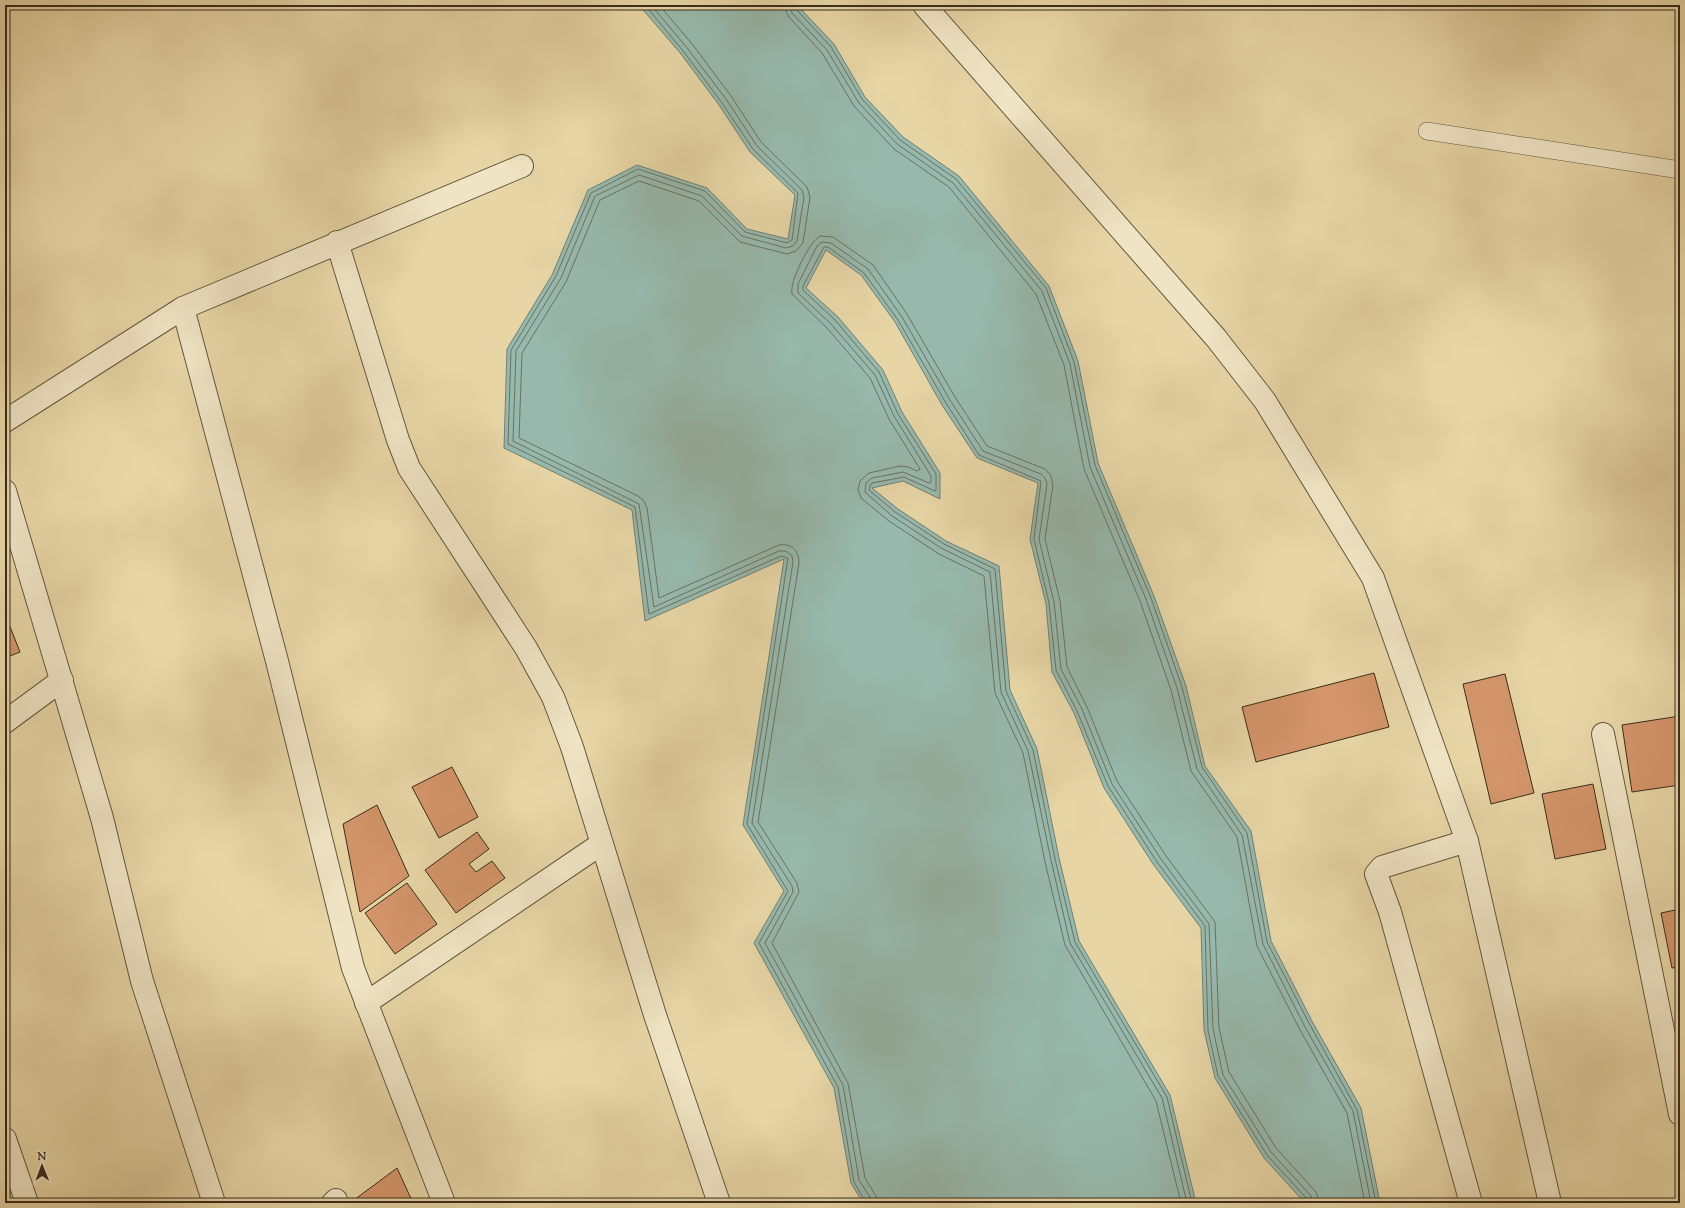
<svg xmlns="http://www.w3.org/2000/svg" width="1685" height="1208" viewBox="0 0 1685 1208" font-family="'Sorts Mill Goudy',serif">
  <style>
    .water { fill: #97b8ac; stroke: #718072 }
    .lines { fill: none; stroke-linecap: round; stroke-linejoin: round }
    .shore { stroke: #687264; stroke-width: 1 }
    .building { fill: #d4956a; stroke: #392d1c }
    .lane-casing { stroke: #64573e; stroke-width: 18 }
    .street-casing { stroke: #64573e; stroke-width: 24 }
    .lane { stroke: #efe4c4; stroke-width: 17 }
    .street { stroke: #efe4c4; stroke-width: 22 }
  </style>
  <rect width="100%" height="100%" fill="#e7d5a5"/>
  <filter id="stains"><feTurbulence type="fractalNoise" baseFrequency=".005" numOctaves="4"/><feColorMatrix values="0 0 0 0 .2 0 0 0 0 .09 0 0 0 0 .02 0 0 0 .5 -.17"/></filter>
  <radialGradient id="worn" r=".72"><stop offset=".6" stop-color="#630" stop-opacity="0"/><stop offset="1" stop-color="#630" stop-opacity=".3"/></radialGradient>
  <polygon class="water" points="639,5 797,5 834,44 865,97 903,137 959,176 1049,286 1078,361 1098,463 1154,596 1186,686 1205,766 1251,831 1271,941 1313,1023 1361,1108 1380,1203 1305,1203 1264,1158 1215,1078 1204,1030 1201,928 1153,864 1104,788 1074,713 1052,672 1046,604 1030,539 1038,483 977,458 942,405 895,322 861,275 826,250 806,288 838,317 883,370 902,412 940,473 940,499 903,481 872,488 898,509 946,541 999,566 1010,690 1037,749 1059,858 1079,941 1170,1095 1196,1203 863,1203 851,1183 834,1088 754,943 784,891 743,825 784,559 645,621 632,510 504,448 507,349 552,275 588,190 637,165 707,188 747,229 788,239 795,195 750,152 719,105 681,54"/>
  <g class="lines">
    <g class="shore">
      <polyline points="645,5 684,52 722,103 753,149 798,193 792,240 787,243 745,232 705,191 638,169 591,193 556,276 511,350 508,444 635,507 649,614 781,556 788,558 747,824 788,891 759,943 838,1087 854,1182 866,1203"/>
      <polyline points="651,5 688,49 726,99 757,146 802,190 804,197 797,241 793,246 786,248 742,236 702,196 639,175 595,196 561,278 516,351 513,441 639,504 654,607 779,551 786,551 792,556 793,562 752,823 792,886 793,892 765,943 843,1085 859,1180 870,1197 871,1203"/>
      <path d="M 659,5 L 693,45 L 731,96 L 761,142 L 807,187 L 810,197 L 803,243 L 796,251 L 787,254 L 740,242 L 699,201 L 639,181 L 600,200 L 566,282 L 522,353 L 519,438 L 638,496 L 644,501 L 647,508 L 659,598 L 779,545 C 791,543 799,550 799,563 L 758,822 L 797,883 L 799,892 L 772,943 L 848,1083 L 865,1178 L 876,1196 L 877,1203"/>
      <polyline points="784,5 788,16 822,53 854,106 894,149 949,187 1036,294 1064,365 1084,469 1140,601 1171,690 1191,771 1237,837 1257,946 1300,1030 1347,1113 1365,1203"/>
      <polyline points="790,5 792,13 827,50 859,103 897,144 953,183 1042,291 1070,364 1090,467 1146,599 1177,688 1197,769 1242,835 1263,944 1305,1027 1353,1111 1371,1203"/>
      <polyline points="795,5 796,9 831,47 862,99 900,140 956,179 1046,288 1074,362 1095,465 1151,598 1182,687 1202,767 1247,833 1267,942 1310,1025 1357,1110 1376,1203"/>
      <path d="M 1181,1203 L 1156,1101 L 1065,945 L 1045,862 L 1023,753 L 995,693 L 984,576 L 939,554 L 889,521 L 861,498 L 858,490 L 860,481 L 869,473 L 900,466 L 908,467 L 917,471 L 920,469 L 889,419 L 870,378 L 827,328 L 792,294 C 789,282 810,241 820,236 L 833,237 L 873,265 L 907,314 L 955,397 L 987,446 L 1045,469 L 1051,476 L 1053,485 L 1045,539 L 1060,601 L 1067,667 L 1087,707 L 1117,781 L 1166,856 L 1215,922 L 1219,1028 L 1229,1072 L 1276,1148 L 1316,1192 L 1320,1203"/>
      <polyline points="1187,1203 1162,1098 1070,943 1051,860 1028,751 1001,692 990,572 941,548 892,516 865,492 866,483 872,478 903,472 929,483 931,482 931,476 894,416 875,375 831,324 798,293 798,284 817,246 822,242 831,243 868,269 902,317 950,400 983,451 1041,474 1045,478 1047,484 1039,539 1054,602 1061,669 1082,709 1112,784 1161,859 1209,924 1213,1029 1223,1075 1271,1152 1311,1196 1314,1203"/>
      <polyline points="1192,1203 1167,1097 1075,942 1055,859 1033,750 1006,691 995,569 944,544 895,512 869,490 870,486 872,483 904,477 935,491 936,490 936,474 898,414 879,372 835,320 803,290 803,286 824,247 828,247 864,273 898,320 946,403 979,455 1041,481 1034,539 1049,603 1056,670 1077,711 1108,786 1157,862 1205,926 1208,1030 1218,1076 1267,1155 1307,1199 1309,1203"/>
    </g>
  </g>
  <g class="building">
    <polygon points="5,614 20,652 5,658"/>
    <polygon points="1374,673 1389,727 1256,762 1242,707"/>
    <polygon points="1505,674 1534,793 1491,804 1463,684"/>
    <polygon points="1680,716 1680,785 1632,792 1622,725"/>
    <polygon points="452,767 478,817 439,838 412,787"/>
    <polygon points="1593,784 1606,849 1555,859 1542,794"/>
    <polygon points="377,805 409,876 360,912 343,824"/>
    <polygon points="477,832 489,849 469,864 476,872 492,861 505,878 456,913 425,870"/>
    <polygon points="407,883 437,924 395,954 365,913"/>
    <polygon points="1680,909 1680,967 1672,968 1661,913"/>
    <polygon points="397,1168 413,1203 350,1203"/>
  </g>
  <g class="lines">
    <defs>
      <polyline id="lane" points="1427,131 1680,170"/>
      <g id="street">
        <polyline points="924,5 1216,338 1265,401 1373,578 1467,841 1550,1203"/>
        <polyline points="337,242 398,440 409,468 526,648 553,697 572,747 655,1015 719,1203"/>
        <polyline points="183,308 277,661 353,968 444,1203"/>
        <polyline points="5,421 183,308 522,166"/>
        <polyline points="5,491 102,818 142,981 214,1203"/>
        <polyline points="5,722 62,680"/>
        <polyline points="1603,734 1680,1114"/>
        <polyline points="1467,841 1382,867 1376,874 1390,912 1471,1203"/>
        <polyline points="366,1003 601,844"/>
        <polyline points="5,1139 27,1203"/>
        <polyline points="333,1203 336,1200"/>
      </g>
    </defs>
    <use href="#lane" class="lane-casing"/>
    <use href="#street" class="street-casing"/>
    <use href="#lane" class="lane"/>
    <use href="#street" class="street"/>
  </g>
  <rect width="1685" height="1208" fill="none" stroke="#e7d5a5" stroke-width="20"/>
  <rect x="6" y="6" width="1673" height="1196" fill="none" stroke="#392d1c" stroke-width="2"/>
  <rect x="10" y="10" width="1665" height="1188" fill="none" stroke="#392d1c"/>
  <g transform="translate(42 1166) rotate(359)" stroke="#efe4c4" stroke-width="3" paint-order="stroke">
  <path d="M0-3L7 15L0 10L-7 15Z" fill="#392d1c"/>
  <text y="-6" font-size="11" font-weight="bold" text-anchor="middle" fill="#392d1c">N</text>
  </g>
  <rect width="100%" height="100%" filter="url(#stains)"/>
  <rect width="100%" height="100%" fill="url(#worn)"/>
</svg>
